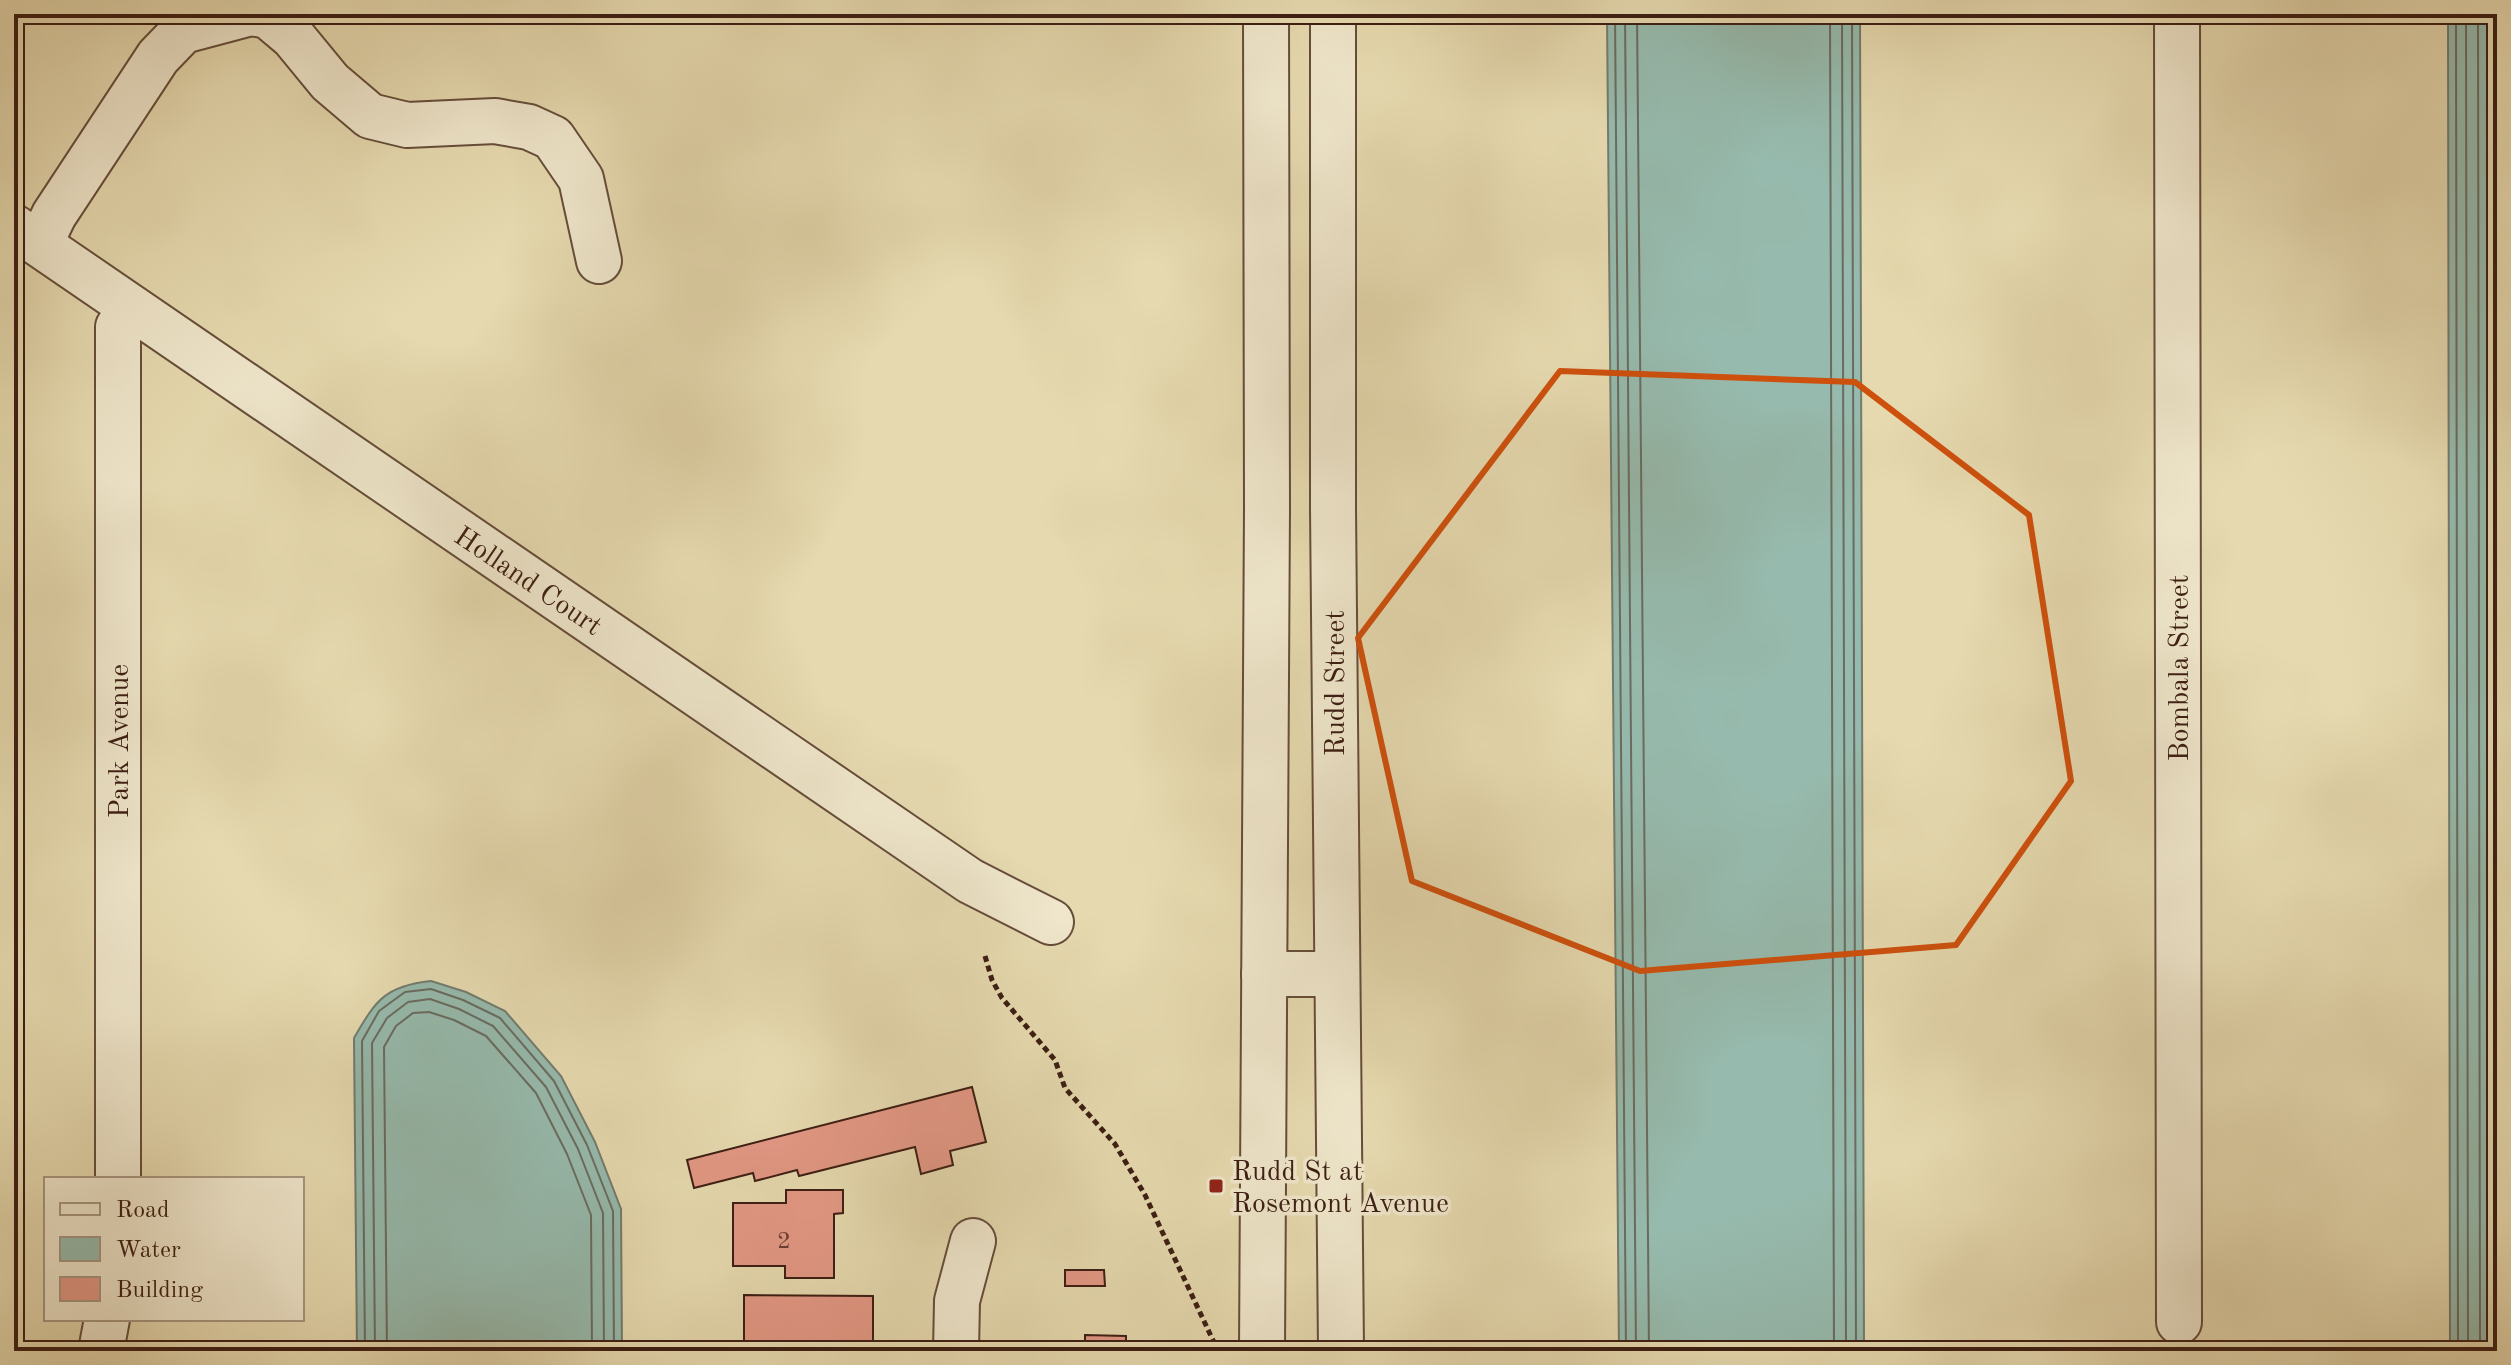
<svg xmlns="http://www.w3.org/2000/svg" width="2511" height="1365" viewBox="0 0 2511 1365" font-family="'Old Standard TT',serif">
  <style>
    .water { fill: #96baad; stroke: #727c6f; stroke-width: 2 }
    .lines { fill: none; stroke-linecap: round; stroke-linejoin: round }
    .shore { stroke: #696c60; stroke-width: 2 }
    .building { fill: #e39885; stroke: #3c1e13; stroke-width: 2 }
    .minor-casing { stroke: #664d3a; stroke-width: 48 }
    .path { stroke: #3c1e13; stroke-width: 5; stroke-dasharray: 6 4; stroke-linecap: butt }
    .minor { stroke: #efe6cb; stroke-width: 44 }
    .marked { fill: none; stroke: #ce500d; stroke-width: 6; stroke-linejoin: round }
    .poi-dot { fill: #8f2418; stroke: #efe6cb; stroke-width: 3 }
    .labels { text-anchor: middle; stroke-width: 7; stroke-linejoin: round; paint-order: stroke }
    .number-label { font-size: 24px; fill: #663c30 }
    .street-label { font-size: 28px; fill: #3c1e13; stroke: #efe6cb }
    .poi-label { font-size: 28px; fill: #3c1e13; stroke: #efe6cb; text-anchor: start }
  </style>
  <rect width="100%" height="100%" fill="#e6d9af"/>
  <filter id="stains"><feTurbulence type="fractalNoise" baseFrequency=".0025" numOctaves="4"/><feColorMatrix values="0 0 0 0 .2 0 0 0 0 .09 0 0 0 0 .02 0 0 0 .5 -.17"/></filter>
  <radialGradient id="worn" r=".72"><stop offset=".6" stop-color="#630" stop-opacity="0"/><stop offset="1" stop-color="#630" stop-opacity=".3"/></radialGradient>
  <g class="water">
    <polygon points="1607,14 1860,14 1864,1351 1619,1351"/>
    <polygon points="2448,14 2497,14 2497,1351 2450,1351"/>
    <path d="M 431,981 L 466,992 L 505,1011 L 561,1076 L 595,1142 L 621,1209 L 622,1351 L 357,1351 L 354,1038 C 376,1000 385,986 431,981 Z"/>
  </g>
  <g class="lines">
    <g class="shore">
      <polyline points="1615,14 1626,1351"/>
      <polyline points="1625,14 1636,1351"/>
      <polyline points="1637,14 1649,1351"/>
      <polyline points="1830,14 1834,1351"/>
      <polyline points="1842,14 1846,1351"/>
      <polyline points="1852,14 1856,1351"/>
      <polyline points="2456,14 2458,1351"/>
      <polyline points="2466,14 2468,1351"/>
      <polyline points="2478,14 2480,1351"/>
      <polyline points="365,1351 362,1041 379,1011 405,992 431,989 463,1000 500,1018 554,1081 587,1145 613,1211 614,1351"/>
      <polyline points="375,1351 372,1043 387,1018 408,1002 430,999 459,1009 493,1026 546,1087 578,1149 603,1213 604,1351"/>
      <polyline points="387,1351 384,1047 396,1026 413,1013 429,1012 454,1020 486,1036 536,1093 567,1154 591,1215 592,1351"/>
    </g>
  </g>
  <g class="building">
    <polygon points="972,1087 986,1142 950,1151 953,1165 921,1174 915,1147 799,1176 797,1170 755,1181 753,1173 694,1188 687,1160"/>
    <polygon points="786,1190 843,1190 843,1213 834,1214 834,1278 785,1278 785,1266 733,1266 733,1203 786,1203"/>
    <polygon points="1065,1270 1104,1270 1105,1286 1065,1286"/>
    <polygon points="744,1295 873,1296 873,1351 744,1351"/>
    <polygon points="1085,1335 1126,1336 1126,1351 1085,1351"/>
  </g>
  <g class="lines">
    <defs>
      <g id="minor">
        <polyline points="257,14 268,16 293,37 330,82 370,116 407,125 495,121 529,127 553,138 581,179 599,261"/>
        <polyline points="1333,14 1333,508 1341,1351"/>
        <polyline points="2177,14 2179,1322"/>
        <polyline points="14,227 970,881 1051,922"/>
        <polyline points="40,244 54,215 158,57 183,31 247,14"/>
        <polyline points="1264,974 1336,974"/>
        <polyline points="118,1179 118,327 131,308"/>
        <polyline points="101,1351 107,1319"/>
        <polyline points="956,1351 957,1301 973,1241"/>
        <polyline points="1262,1351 1267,508 1266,14"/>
      </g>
    </defs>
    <use href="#minor" class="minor-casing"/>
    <polyline class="path" points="985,956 992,980 1002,998 1055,1060 1065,1088 1115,1144 1145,1195 1218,1351"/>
    <use href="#minor" class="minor"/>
  </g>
  <path class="marked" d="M 1560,371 L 1855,382 L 2029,515 L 2071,781 L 1956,945 L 1640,971 L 1412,881 L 1358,638 Z"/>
  <rect class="poi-dot" x="1208" y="1178" width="16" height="16" rx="4"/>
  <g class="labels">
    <g class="number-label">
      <text x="784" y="1248">2</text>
    </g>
    <g class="street-label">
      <text transform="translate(529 580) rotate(34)" y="10">Holland Court</text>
      <text transform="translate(2178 668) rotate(-90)" y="10">Bombala Street</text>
      <text transform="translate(1334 683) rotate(-90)" y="10">Rudd Street</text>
      <text transform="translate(118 741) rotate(-90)" y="10">Park Avenue</text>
    </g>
    <g class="poi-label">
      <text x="1232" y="1180">Rudd St at<tspan x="1232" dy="32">Rosemont Avenue</tspan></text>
    </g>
  </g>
  <rect width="2511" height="1365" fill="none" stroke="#e6d9af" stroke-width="48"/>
  <rect x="16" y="16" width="2479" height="1333" fill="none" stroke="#3c1e13" stroke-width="4"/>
  <rect x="24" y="24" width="2463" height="1317" fill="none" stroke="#3c1e13" stroke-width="2"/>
  <rect x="44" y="1177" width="260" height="144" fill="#efe6cb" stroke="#a79681" stroke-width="2"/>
  <rect x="60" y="1203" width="40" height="12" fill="#efe6cb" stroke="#a79681" stroke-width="2"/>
  <text x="116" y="1217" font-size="24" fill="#3c1e13">Road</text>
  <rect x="60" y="1237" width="40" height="24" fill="#96baad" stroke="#a79681" stroke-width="2"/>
  <text x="116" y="1257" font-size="24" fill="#3c1e13">Water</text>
  <rect x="60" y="1277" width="40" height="24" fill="#e39885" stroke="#a79681" stroke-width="2"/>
  <text x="116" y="1297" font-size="24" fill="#3c1e13">Building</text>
  <rect width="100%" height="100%" filter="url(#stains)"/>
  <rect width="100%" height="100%" fill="url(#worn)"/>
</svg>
